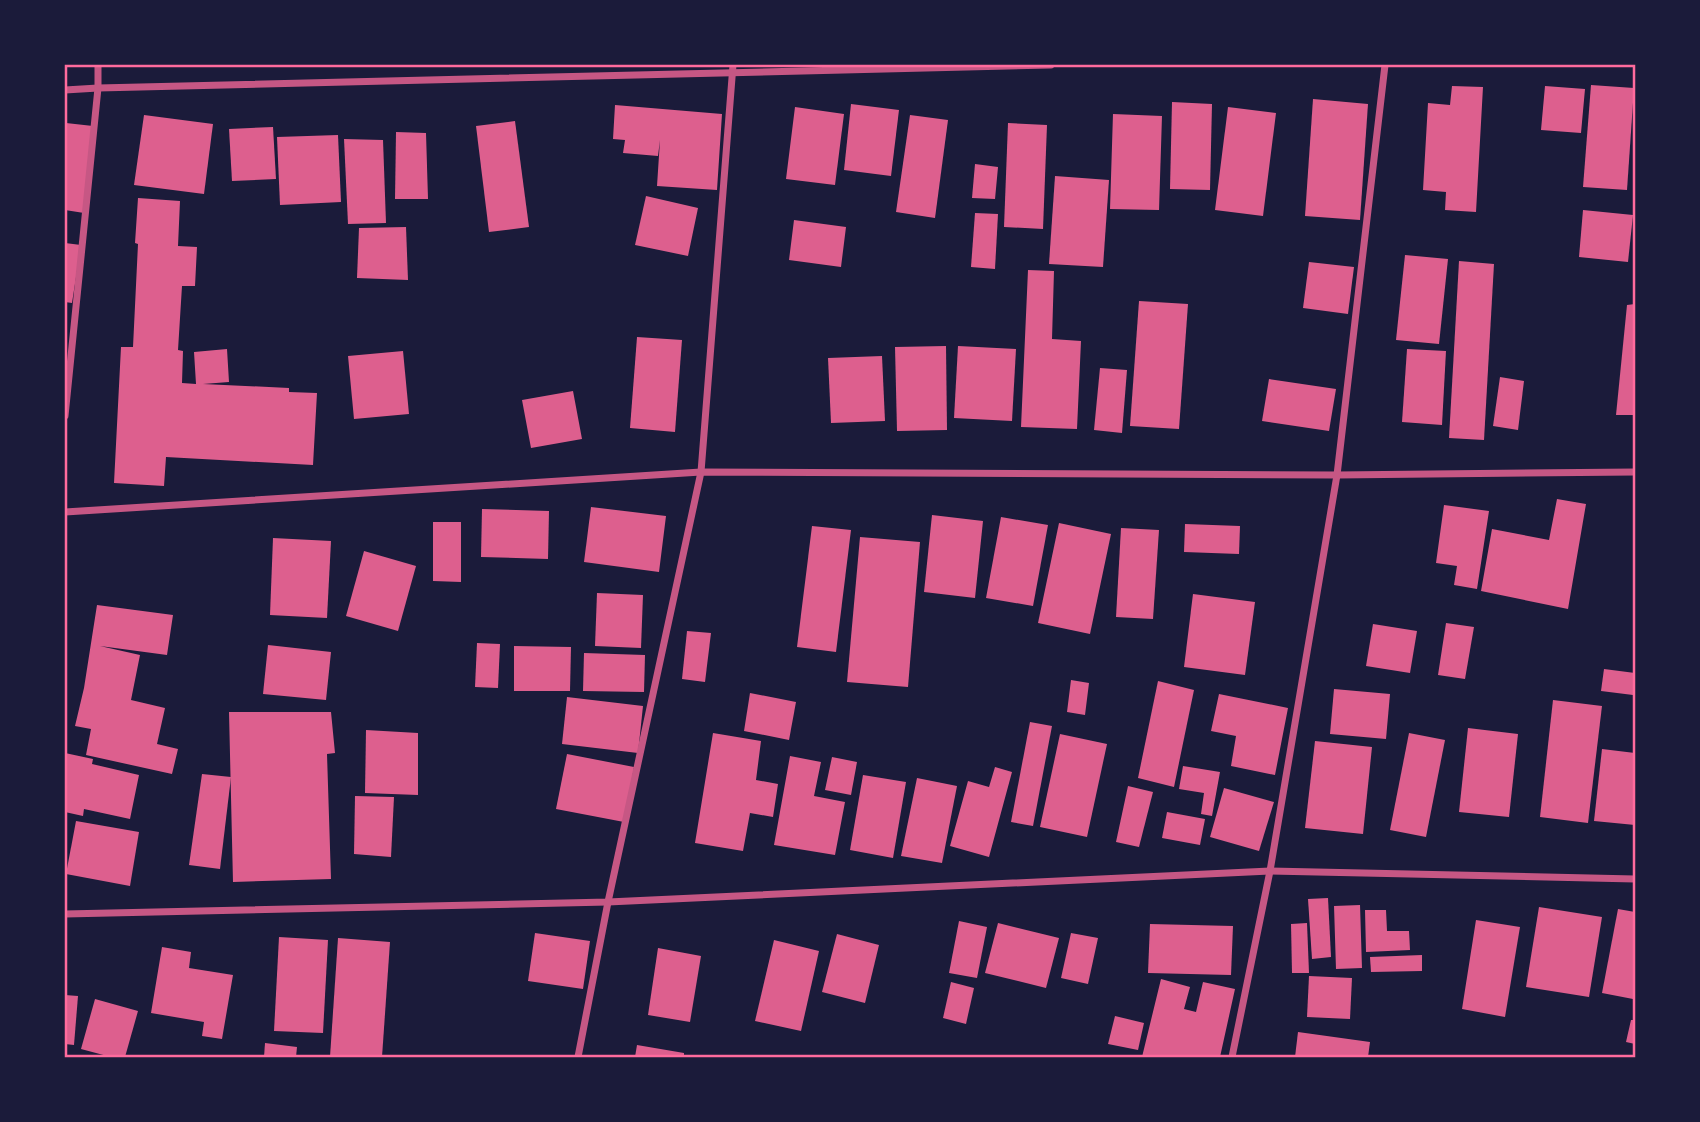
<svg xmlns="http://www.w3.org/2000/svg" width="1700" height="1122" viewBox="0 0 1700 1122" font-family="Lato,sans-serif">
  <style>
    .building { fill: #dd5f8e }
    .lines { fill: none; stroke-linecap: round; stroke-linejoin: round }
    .minor { stroke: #c65784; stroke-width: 7 }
    .neatline { fill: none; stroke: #ff6b9d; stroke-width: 2.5 }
  </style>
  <rect width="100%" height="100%" fill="#1b1b3a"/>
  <g class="building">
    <polygon points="1591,85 1634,88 1627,190 1583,187"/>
    <polygon points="1452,86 1483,87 1476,212 1445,210 1446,192 1423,190 1428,103 1450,105"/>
    <polygon points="1545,86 1585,89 1581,133 1541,130"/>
    <polygon points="1313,99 1368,104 1360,220 1305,216"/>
    <polygon points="1172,102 1212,104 1210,190 1170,189"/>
    <polygon points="851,104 899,110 891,176 844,170"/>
    <polygon points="615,105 722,114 717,190 657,186 660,140 658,156 623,153 625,140 613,139"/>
    <polygon points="795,107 844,114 835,185 786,179"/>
    <polygon points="1228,107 1276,113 1263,216 1215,210"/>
    <polygon points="1113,114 1162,116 1159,210 1110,209"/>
    <polygon points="144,115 213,124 204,194 134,185"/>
    <polygon points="910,115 948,120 935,218 896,212"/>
    <polygon points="515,121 529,227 489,232 476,126"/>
    <polygon points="66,123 93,126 84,213 65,210 65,136"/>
    <polygon points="1008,123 1047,125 1043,229 1004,227"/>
    <polygon points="273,127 276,179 232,181 229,129"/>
    <polygon points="396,132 426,133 428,199 395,199"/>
    <polygon points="338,135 341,202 280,205 277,137"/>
    <polygon points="344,139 383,140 386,223 348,224"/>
    <polygon points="975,164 998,167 995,199 972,198"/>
    <polygon points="1055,176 1109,180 1103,267 1049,264"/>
    <polygon points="646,196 698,208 688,256 635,245"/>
    <polygon points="138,198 180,201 178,246 197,247 195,286 182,286 178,350 183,351 182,383 196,384 194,352 227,349 229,382 203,384 289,388 289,392 317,393 313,465 166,457 164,486 114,483 121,347 133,347 138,244 135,243"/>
    <polygon points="1583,210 1633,215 1628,262 1579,257"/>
    <polygon points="975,213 998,214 995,269 971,267"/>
    <polygon points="794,220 846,227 841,267 789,260"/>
    <polygon points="406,227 408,280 357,278 359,228"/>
    <polygon points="65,243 81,245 72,303 65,302"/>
    <polygon points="1405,255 1448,259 1439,344 1396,340"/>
    <polygon points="1459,261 1494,264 1484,440 1449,438"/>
    <polygon points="1309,262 1354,267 1348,314 1303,308"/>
    <polygon points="1028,270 1054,271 1052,339 1081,341 1077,429 1021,427"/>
    <polygon points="1139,301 1188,304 1179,429 1130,426"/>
    <polygon points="1635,304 1635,415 1616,415 1627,305"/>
    <polygon points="637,337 682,340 675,432 630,428"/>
    <polygon points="946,346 947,430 897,431 895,347"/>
    <polygon points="958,346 1016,349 1012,421 954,418"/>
    <polygon points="1407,349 1446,351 1442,425 1402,422"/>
    <polygon points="403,351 409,414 354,419 348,356"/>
    <polygon points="882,356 885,421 831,423 828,358"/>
    <polygon points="1100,368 1127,370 1122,433 1094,430"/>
    <polygon points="1500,377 1524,381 1518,430 1493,426"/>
    <polygon points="1269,379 1336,389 1329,431 1262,421"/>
    <polygon points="573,391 582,439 531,448 522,400"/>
    <polygon points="1557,499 1586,504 1568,609 1481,591 1492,529 1549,540"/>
    <polygon points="1444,505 1489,511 1477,589 1454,585 1457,566 1436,563"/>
    <polygon points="591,507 666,516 659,572 584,562"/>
    <polygon points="482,509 549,511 548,559 481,557"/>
    <polygon points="932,515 983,521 975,598 924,592"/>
    <polygon points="1001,517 1048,525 1033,606 986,598"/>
    <polygon points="433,522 461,522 461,582 433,581"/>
    <polygon points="1059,523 1111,534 1090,634 1038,623"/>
    <polygon points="1185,524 1240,526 1239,554 1184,552"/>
    <polygon points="812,526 851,530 836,652 797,647"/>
    <polygon points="1121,528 1159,530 1153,619 1116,617"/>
    <polygon points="860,537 920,542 908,687 847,682"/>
    <polygon points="273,538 331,541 327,618 270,615"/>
    <polygon points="364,551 416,566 398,631 346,616"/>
    <polygon points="597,593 643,595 641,648 595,646"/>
    <polygon points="1193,594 1255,602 1245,675 1184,667"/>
    <polygon points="97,605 173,615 167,655 100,646 140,655 131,700 165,708 157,744 178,749 172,774 86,755 91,729 75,726 84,688"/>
    <polygon points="1446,623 1474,627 1465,679 1438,675"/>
    <polygon points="1373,624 1417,631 1410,673 1366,666"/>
    <polygon points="687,631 711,633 705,682 682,679"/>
    <polygon points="477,643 500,644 498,688 475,687"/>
    <polygon points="268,645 331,652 326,700 263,694"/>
    <polygon points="514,646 571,647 570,691 514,691"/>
    <polygon points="584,653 645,655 644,692 583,691"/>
    <polygon points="1604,669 1635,673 1633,695 1601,691"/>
    <polygon points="1071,680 1089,683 1085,715 1067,712"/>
    <polygon points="1158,681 1194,690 1174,787 1138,778"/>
    <polygon points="1334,689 1390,694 1386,739 1330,734"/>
    <polygon points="750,693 796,702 789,740 744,731"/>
    <polygon points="1219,694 1288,708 1275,775 1231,766 1236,736 1211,731"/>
    <polygon points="567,697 643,706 638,753 562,744"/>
    <polygon points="1553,700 1602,706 1588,823 1540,817"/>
    <polygon points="229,712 331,712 335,753 327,754 331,879 233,882"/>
    <polygon points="1030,722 1052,726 1033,826 1011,822"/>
    <polygon points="1468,728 1518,734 1509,817 1459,812"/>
    <polygon points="366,730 418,733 418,795 365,793"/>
    <polygon points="713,733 761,741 756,780 778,784 773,817 750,813 743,851 695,843"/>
    <polygon points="1409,733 1445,740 1426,837 1390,830"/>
    <polygon points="1060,734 1107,744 1087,837 1040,827"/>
    <polygon points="1315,741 1372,747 1363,834 1305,828"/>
    <polygon points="1602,749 1635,753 1635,825 1594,821"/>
    <polygon points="65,753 93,759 92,764 139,775 130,819 84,809 83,816 65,812"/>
    <polygon points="567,754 634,767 624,822 556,809"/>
    <polygon points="790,756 821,762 814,796 845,802 835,855 774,845"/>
    <polygon points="832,757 857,762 851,795 825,790"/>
    <polygon points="1183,766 1220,772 1212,816 1201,814 1204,793 1179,789"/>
    <polygon points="995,767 1012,772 989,857 950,846 968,781 989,787"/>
    <polygon points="202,774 231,777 220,869 189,865"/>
    <polygon points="863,775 906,782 893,858 850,850"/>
    <polygon points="917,778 957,786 942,863 901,856"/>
    <polygon points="1128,786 1153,792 1139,847 1116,842"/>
    <polygon points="1224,788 1274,802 1259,851 1210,837"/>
    <polygon points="355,796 394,797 391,857 354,854"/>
    <polygon points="1167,812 1205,819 1200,845 1162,838"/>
    <polygon points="76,821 139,832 130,886 66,874"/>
    <polygon points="1328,898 1331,957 1312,959 1308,899"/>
    <polygon points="1360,905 1362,968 1336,969 1334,906"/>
    <polygon points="1539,907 1602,917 1589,997 1526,987"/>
    <polygon points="1618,909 1635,912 1635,987 1633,999 1602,993"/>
    <polygon points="1365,910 1386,910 1387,931 1409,931 1410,950 1366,952"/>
    <polygon points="1476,920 1520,927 1505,1017 1462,1009"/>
    <polygon points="959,921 987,927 977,978 949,973"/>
    <polygon points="998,923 1059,938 1046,988 985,973"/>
    <polygon points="1307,923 1309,973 1292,973 1291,924"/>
    <polygon points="1150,924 1233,926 1231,975 1148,973"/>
    <polygon points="535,933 590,941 583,989 528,981"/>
    <polygon points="1071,933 1098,938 1088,984 1061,978"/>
    <polygon points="837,934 879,945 865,1003 822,992"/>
    <polygon points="279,937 328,940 323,1033 274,1031"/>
    <polygon points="338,938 390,942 382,1057 330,1057"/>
    <polygon points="774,940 819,951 801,1031 755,1021"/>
    <polygon points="162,947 191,952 189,968 233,975 222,1039 202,1036 204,1022 151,1013"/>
    <polygon points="658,948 701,956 690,1022 648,1015"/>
    <polygon points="1422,955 1422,971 1371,972 1370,957"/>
    <polygon points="1309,976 1352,978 1350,1019 1307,1017"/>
    <polygon points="1161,979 1190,987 1184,1009 1196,1012 1203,982 1235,989 1220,1057 1142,1057"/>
    <polygon points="951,982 974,988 966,1024 943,1018"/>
    <polygon points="65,995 78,996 74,1045 65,1044"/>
    <polygon points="95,999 138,1011 125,1057 111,1057 81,1049"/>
    <polygon points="1115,1016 1144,1023 1138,1050 1108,1044"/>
    <polygon points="1631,1020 1635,1020 1635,1044 1626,1042"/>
    <polygon points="1298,1032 1370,1042 1368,1057 1295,1057"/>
    <polygon points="265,1043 297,1047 296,1057 264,1057"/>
    <polygon points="637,1045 684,1053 684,1057 635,1057"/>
  </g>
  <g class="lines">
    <g class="minor">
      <polyline points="65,90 98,88 1051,65"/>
      <polyline points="65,416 98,88 98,65"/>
      <polyline points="65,512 701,472 1337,475 1635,472"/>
      <polyline points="65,914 608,902 1270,871 1635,879"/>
      <polyline points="578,1057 608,902 701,472 733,65"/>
      <polyline points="1232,1057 1270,871 1337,475 1385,65"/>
    </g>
  </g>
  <rect width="1700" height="1122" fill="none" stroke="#1b1b3a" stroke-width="133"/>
  <rect x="66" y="66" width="1568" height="990" class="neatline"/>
</svg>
